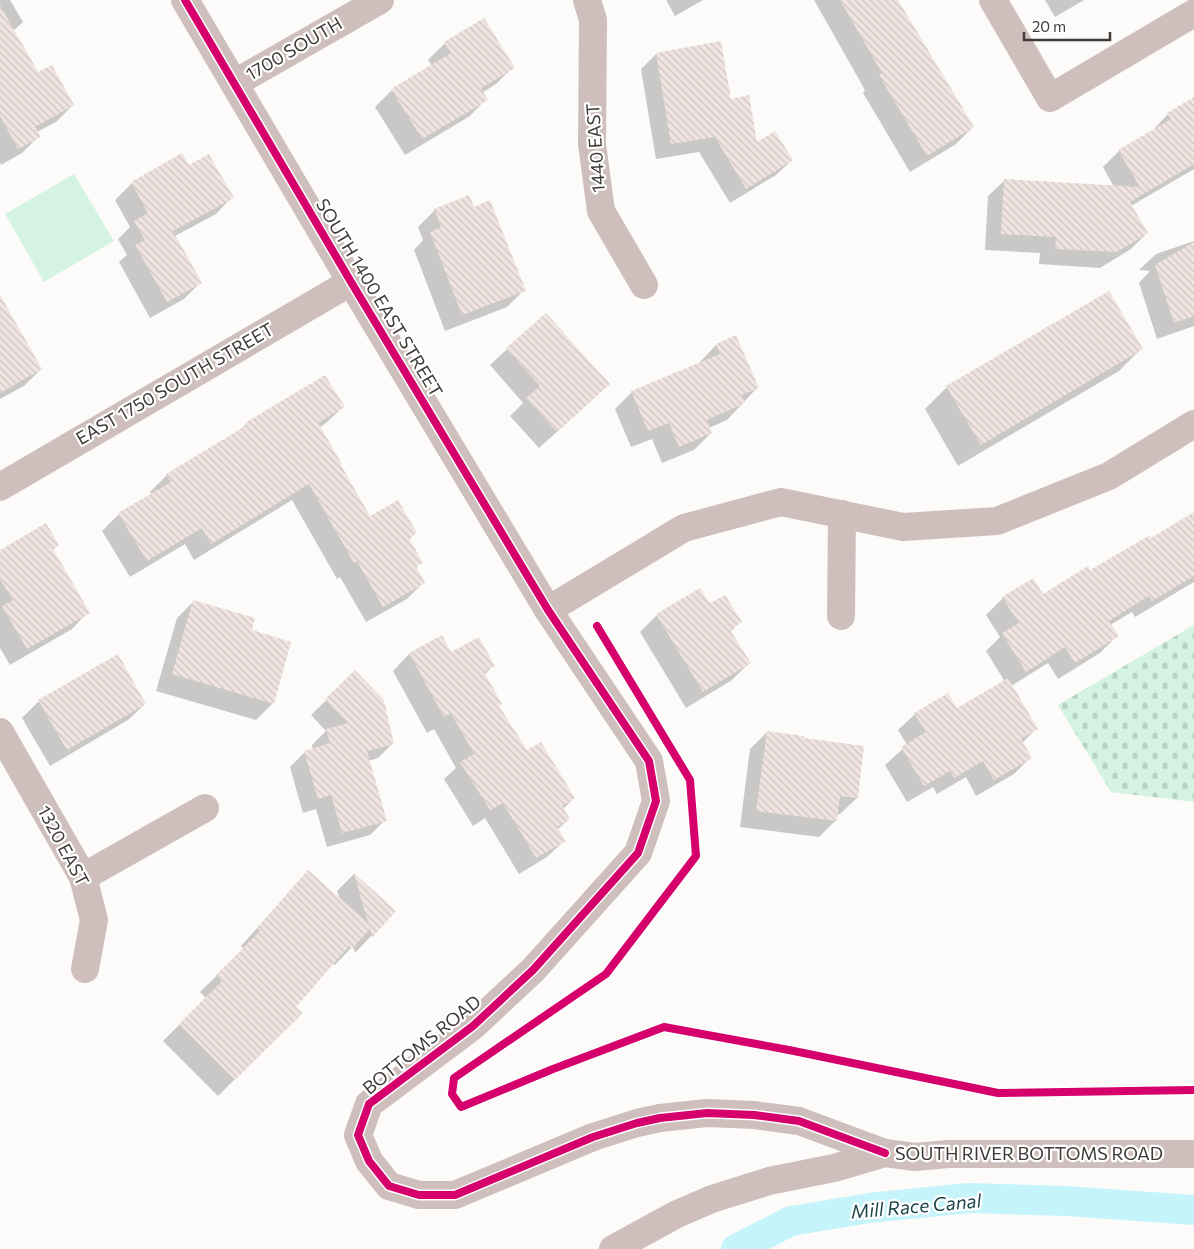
<svg xmlns="http://www.w3.org/2000/svg" width="1194" height="1249" viewBox="0 0 1194 1249" font-family="Commissioner,sans-serif">
  <style>
    .cemetery { fill: url(#cemetery-stones) }
    .pitch { fill: #d4f3e2 }
    .shadow { fill: #0003 }
    .lines { fill: none; stroke-linecap: round; stroke-linejoin: round }
    .canal { stroke: #c5f4fb; stroke-width: 30 }
    .building { fill: url(#building-back-hatch) }
    .minor { stroke: #cfbfbc; stroke-width: 28 }
    .tertiary { stroke: #cfbfbc; stroke-width: 28 }
    .cycleway-casing { stroke: #fff; stroke-width: 11 }
    .cycleway { stroke: #d6006c; stroke-width: 8 }
    .labels { text-anchor: middle; stroke-width: 4.5; stroke-linejoin: round; paint-order: stroke }
    .street-label { font-size: 18px; fill: #3e3b38; stroke: #fff }
    .water-label { font-size: 19px; font-style: italic; fill: #1d464c; stroke: #fff }
  </style>
  <defs>
    <pattern id="cemetery-stones" width="16" height="16" patternUnits="userSpaceOnUse" patternTransform="scale(1.25)"><rect width="16" height="16" fill="#d4f3e2"/><path d="M2 7V4a2 2 0 0 1 4 0v3zM10 15v-3a2 2 0 0 1 4 0v3z" fill="#b7d1c3"/></pattern>
    <pattern id="building-back-hatch" width="6" height="6" patternUnits="userSpaceOnUse" patternTransform="scale(1.25)"><rect width="6" height="6" fill="#f0e4e0"/><path d="M-1 5l2 2M0 0l6 6M5-1l2 2" fill="none" stroke="#cfc4c1"/></pattern>
  </defs>
  <rect width="100%" height="100%" fill="#fdfbf9"/>
  <polygon class="cemetery" points="1194,625 1194,802 1111,792 1058,705"/>
  <polygon class="pitch" points="74,174 114,241 44,282 5,214"/>
  <g class="shadow">
    <polygon points="0,0 10,0 23,22 13,31 37,74 73,105 56,122 37,132 39,136 22,153 1,165 0,162"/>
    <polygon points="666,0 703,0 675,16"/>
    <polygon points="814,0 897,0 973,127 956,144 910,172 863,93 865,90"/>
    <polygon points="1045,0 1084,0 1055,17"/>
    <polygon points="484,19 513,67 496,84 482,93 486,99 470,116 405,155 375,107 392,90 432,66 428,60 445,43"/>
    <polygon points="720,43 730,100 756,144 792,160 776,175 730,203 699,152 656,159 641,69 656,54"/>
    <polygon points="1194,99 1194,169 1131,206 1147,233 1131,249 1100,268 1039,264 1040,253 985,250 988,196 1005,180 1114,187 1103,167 1119,151 1152,131 1168,114"/>
    <polygon points="188,167 232,197 216,214 175,236 201,282 184,299 150,318 119,262 127,255 118,239 130,227 115,200 132,183"/>
    <polygon points="473,209 524,290 507,307 445,331 414,250 423,240 418,227 435,210"/>
    <polygon points="1194,241 1194,326 1157,339 1139,283 1150,271 1139,270 1156,254"/>
    <polygon points="545,314 591,401 539,448 510,416 523,403 490,365"/>
    <polygon points="0,329 41,369 24,386 0,399"/>
    <polygon points="716,345 757,388 727,420 709,428 711,433 694,450 662,463 652,439 631,447 615,409 632,392 700,363 700,362"/>
    <polygon points="1141,349 1119,371 958,466 925,409 947,387"/>
    <polygon points="343,407 326,423 319,428 370,517 415,533 409,540 421,562 416,568 424,582 407,599 366,622 340,577 337,579 292,500 194,560 185,544 130,577 102,531 119,514 152,494 150,492 167,475 237,433 246,424"/>
    <polygon points="1194,514 1194,582 1135,617 1132,612 1110,625 1117,636 1100,653 1058,679 1048,663 1011,686 1036,729 1022,743 1030,758 1014,774 976,796 966,777 937,794 933,787 907,802 885,765 907,745 898,730 915,714 957,710 1005,682 986,651 1000,637 986,615 1003,598 1042,596 1151,539"/>
    <polygon points="58,545 52,551 88,612 72,629 10,665 0,648 0,552"/>
    <polygon points="194,601 273,703 256,720 156,691 177,618"/>
    <polygon points="710,605 740,622 730,632 749,663 732,680 686,708 640,632 657,615"/>
    <polygon points="441,637 451,654 493,666 484,675 498,706 526,752 574,798 563,809 569,819 557,830 564,841 547,857 519,874 485,818 473,826 444,779 456,768 434,729 427,733 393,671 409,654"/>
    <polygon points="117,656 145,704 128,720 50,766 22,718 39,701"/>
    <polygon points="355,672 393,743 378,758 368,761 385,820 370,835 327,847 316,809 303,813 290,767 305,752 313,750 312,745 326,731 311,715"/>
    <polygon points="767,732 857,798 840,814 837,814 836,820 819,837 740,827 750,749"/>
    <polygon points="354,874 395,911 355,953 353,946 335,965 333,963 294,1007 301,1013 218,1096 163,1041 206,998 200,992 244,949 241,946 292,889 340,900 337,891"/>
  </g>
  <g class="lines">
    <polyline class="canal" points="736,1249 791,1221 869,1208 969,1198 1066,1201 1194,1210"/>
  </g>
  <g class="building">
    <polygon points="840,0 898,0 974,127 927,156 879,75 882,73"/>
    <polygon points="0,5 38,72 52,65 74,105 35,127 41,137 18,149 0,116"/>
    <polygon points="484,18 515,68 481,88 488,100 422,139 391,89 451,53 444,42"/>
    <polygon points="721,41 731,99 749,95 757,142 775,131 793,160 746,189 715,137 671,144 656,53"/>
    <polygon points="1194,97 1194,164 1130,202 1148,233 1117,252 1055,249 1056,237 1001,234 1004,179 1140,187 1118,150 1171,119 1167,113"/>
    <polygon points="182,153 189,165 209,154 234,198 173,231 202,283 167,302 135,245 145,240 134,221 148,213 131,182"/>
    <polygon points="469,195 474,207 490,200 526,291 462,315 430,232 441,227 434,209"/>
    <polygon points="1194,242 1194,316 1174,323 1155,265"/>
    <polygon points="1109,291 1143,349 981,445 946,386"/>
    <polygon points="0,295 42,369 0,393"/>
    <polygon points="546,313 610,384 557,432 526,398 540,386 506,348"/>
    <polygon points="736,335 759,388 742,395 745,403 707,420 712,433 679,447 669,423 648,431 631,391 720,354 716,344"/>
    <polygon points="325,375 345,407 318,423 342,464 341,465 370,516 398,500 417,533 409,538 423,563 416,566 425,583 383,607 357,561 354,563 309,484 211,544 202,528 147,561 118,513 171,482 166,474 247,425 245,423"/>
    <polygon points="1194,512 1194,576 1152,601 1149,596 1109,621 1119,636 1075,663 1065,647 1026,672 1002,633 1019,623 1002,597 1033,578 1043,594 1088,566 1090,570 1150,535 1151,538"/>
    <polygon points="46,523 59,545 53,549 90,613 27,649 2,606 13,600 0,579 0,550"/>
    <polygon points="700,588 710,603 725,595 742,622 730,630 751,663 703,692 656,614"/>
    <polygon points="193,600 255,618 252,630 291,642 274,704 172,674"/>
    <polygon points="442,635 451,652 479,637 495,666 484,672 502,704 499,706 527,750 541,742 575,798 562,806 570,819 557,827 566,841 536,858 503,803 490,810 460,762 474,754 451,713 444,717 409,653"/>
    <polygon points="118,654 146,704 67,750 38,700"/>
    <polygon points="355,670 384,700 394,744 367,751 387,821 342,833 331,795 318,799 304,751 330,743 326,729 348,723 325,699"/>
    <polygon points="1008,678 1038,729 1021,739 1032,758 994,780 983,761 954,778 950,771 924,786 901,747 926,732 914,713 948,693 957,708"/>
    <polygon points="767,731 804,736 804,738 864,746 858,798 840,796 837,821 756,811"/>
    <polygon points="308,870 368,923 354,873 396,911 372,938 370,929 352,949 349,946 296,1007 303,1013 235,1080 179,1024 222,981 216,975 260,931 257,928"/>
  </g>
  <g class="lines">
    <g class="minor">
      <polyline points="587,0 593,20 592,144 601,211 644,285"/>
      <polyline points="993,0 1050,98 1194,13"/>
      <polyline points="235,83 380,0"/>
      <polyline points="548,610 684,528 781,502 903,527 997,521 1109,476 1194,424"/>
      <polyline points="841,616 842,514"/>
      <polyline points="0,732 83,877 94,920 85,969"/>
      <polyline points="83,877 205,808"/>
    </g>
    <g class="tertiary">
      <polyline points="185,0 351,282 548,610 649,761 656,801 638,853 533,970 473,1026 369,1104 358,1135 369,1161 389,1186 419,1195 455,1195 593,1137 637,1123 660,1118 707,1113 754,1115 799,1121 885,1153"/>
      <polyline points="0,487 351,282"/>
      <polyline points="613,1249 677,1214 712,1199 769,1181 834,1168 885,1153 915,1157 948,1154 1194,1154"/>
    </g>
    <defs>
      <g id="cycleway">
        <polyline points="185,0 351,282 548,610 649,761 656,801 638,853 533,970 473,1026 369,1104 358,1135 369,1161 389,1186 419,1195 455,1195 593,1137 637,1123 660,1118 707,1113 754,1115 799,1121 885,1153"/>
        <polyline points="597,626 690,780 696,856 606,974 454,1078 452,1094 461,1107 553,1069 664,1027 789,1050 998,1093 1194,1090"/>
      </g>
    </defs>
    <use href="#cycleway" class="cycleway-casing"/>
    <use href="#cycleway" class="cycleway"/>
  </g>
  <g class="labels">
    <g class="street-label">
      <text transform="translate(294 49) rotate(-30)" y="6">1700 SOUTH</text>
      <text transform="translate(596 148) rotate(-94)" y="6">1440 EAST</text>
      <text transform="translate(379 298) rotate(59)" y="6">SOUTH 1400 EAST STREET</text>
      <text transform="translate(175 384) rotate(-30)" y="6">EAST 1750 SOUTH STREET</text>
      <text transform="translate(63 846) rotate(62)" y="6">1320 EAST</text>
      <text transform="translate(422 1045) rotate(-39)" y="6">BOTTOMS ROAD</text>
      <text x="1029" y="1160">SOUTH RIVER BOTTOMS ROAD</text>
    </g>
    <g class="water-label">
      <text transform="translate(916 1206) rotate(-5)" y="7">Mill Race Canal</text>
    </g>
  </g>
  <path d="M1024 32v8h86v-8" fill="none" stroke="#3e3b38" stroke-width="2.5"/>
  <text x="1032" y="32" font-size="15" fill="#3e3b38" stroke="#ffffff" stroke-width="4" paint-order="stroke">20 m</text>
</svg>
